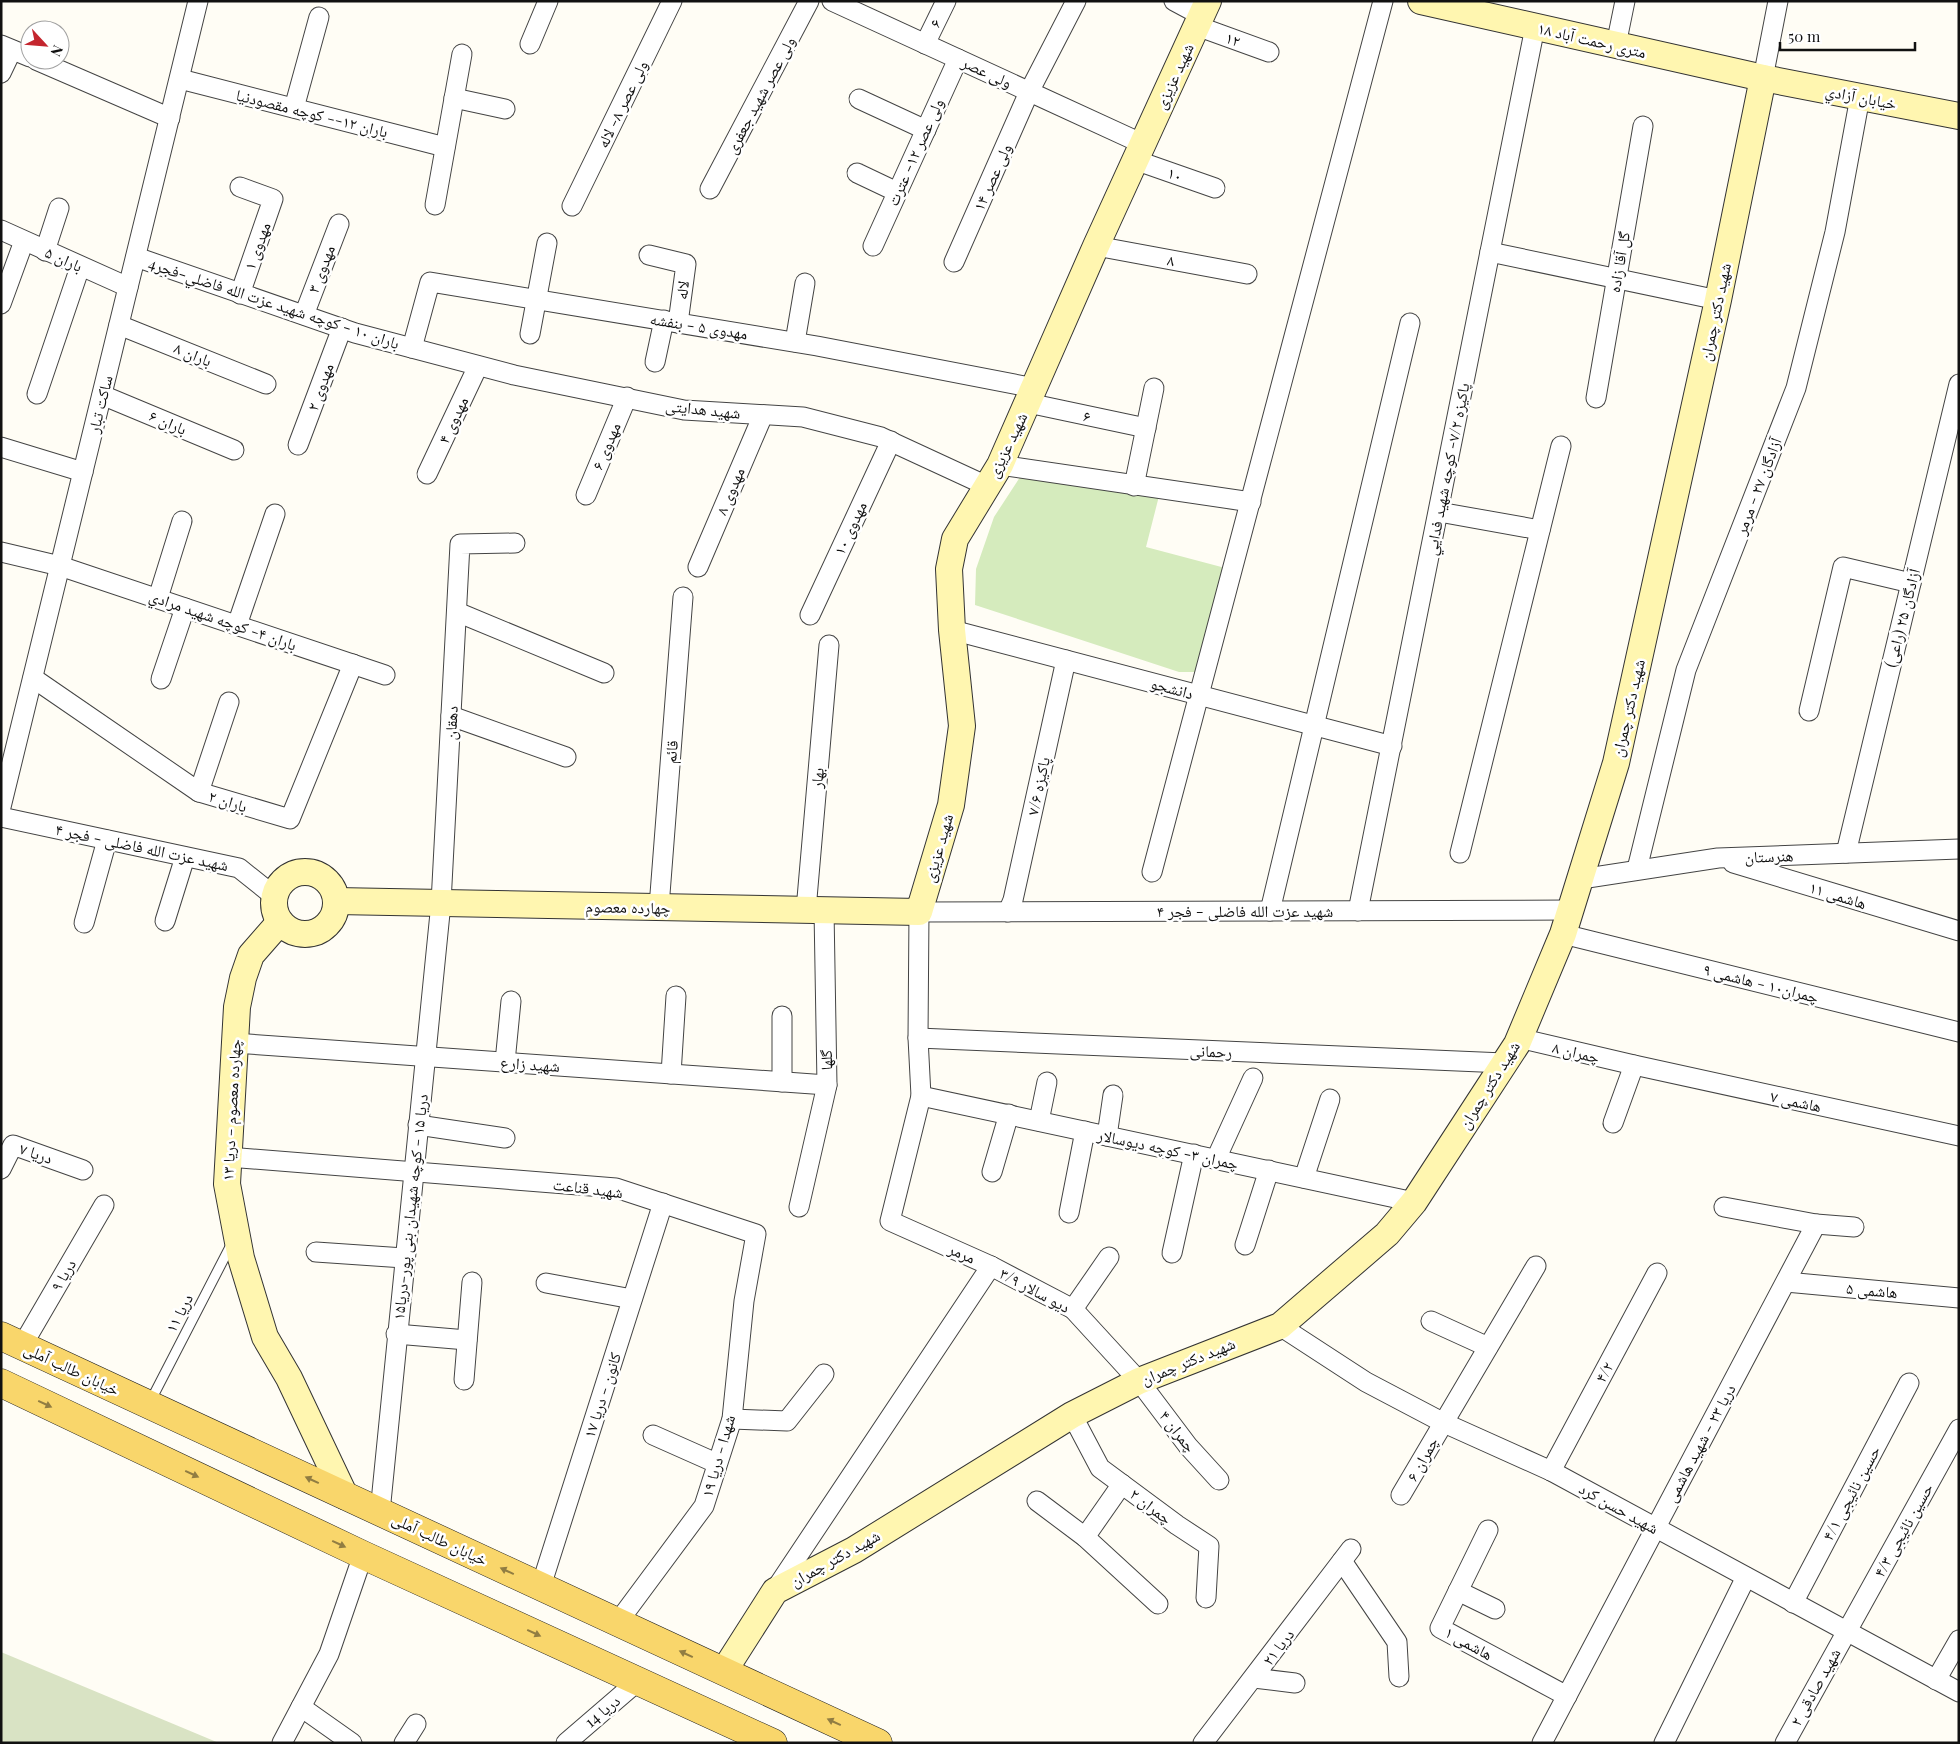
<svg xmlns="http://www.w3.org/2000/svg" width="1960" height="1744" viewBox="0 0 1960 1744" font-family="'Playfair Display','Noto Naskh Arabic',serif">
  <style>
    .green { fill: #d5ebbd }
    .cemetery { fill: #d9e3c4 }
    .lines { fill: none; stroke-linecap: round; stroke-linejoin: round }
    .lane-casing { stroke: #444; stroke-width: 11 }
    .street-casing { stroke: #444; stroke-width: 21 }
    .secondary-casing { stroke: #333; stroke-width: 28 }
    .primary-casing { stroke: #222; stroke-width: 29 }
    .lane { stroke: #fff; stroke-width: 9 }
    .street { stroke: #fff; stroke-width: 19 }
    .secondary { stroke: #fff6b0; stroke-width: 26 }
    .primary { stroke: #f9d66b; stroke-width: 28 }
    .oneway { fill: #917d42 }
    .labels { text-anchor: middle; stroke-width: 5; stroke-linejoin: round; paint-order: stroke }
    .street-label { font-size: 16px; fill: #111; stroke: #fff }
  </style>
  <rect width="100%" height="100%" fill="#fffdf5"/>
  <polygon class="green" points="1022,474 1159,496 1146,547 1229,569 1196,672 1179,672 975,605 976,569 994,517"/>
  <polygon class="cemetery" points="1,1652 219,1743 1,1743"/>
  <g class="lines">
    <defs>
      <polyline id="lane" points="150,1402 232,1243"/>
      <g id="street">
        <polyline points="832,1 1143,144"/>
        <polyline points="1174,1 1202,16"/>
        <polyline points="1197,26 1269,52"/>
        <polyline points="530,44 548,1"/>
        <polyline points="925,44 946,1"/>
        <polyline points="1,45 30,57"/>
        <polyline points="1616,45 1625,1"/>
        <polyline points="36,60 170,118"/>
        <polyline points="1,73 12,50"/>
        <polyline points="1763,78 1778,1"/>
        <polyline points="180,79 445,147"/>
        <polyline points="454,98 505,109"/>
        <polyline points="859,99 926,130"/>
        <polyline points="294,108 319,17"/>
        <polyline points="1135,160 1215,188"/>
        <polyline points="857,173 897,192"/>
        <polyline points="240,187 273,199 240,294"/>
        <polyline points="710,189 809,1"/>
        <polyline points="435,205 462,54"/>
        <polyline points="572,206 672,1"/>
        <polyline points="1,230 128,287"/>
        <polyline points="873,246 958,59"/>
        <polyline points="1096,246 1247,274"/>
        <polyline points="45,251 59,208"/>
        <polyline points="1490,252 1718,300"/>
        <polyline points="649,255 686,264 678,323"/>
        <polyline points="136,257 355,333 514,375 684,410 803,417 881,437 987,486"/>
        <polyline points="954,262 1029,92 1076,1"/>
        <polyline points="1,304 24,241"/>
        <polyline points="304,315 339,224"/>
        <polyline points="119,325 266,384"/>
        <polyline points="530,334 547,243"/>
        <polyline points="795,342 805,283"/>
        <polyline points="412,348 430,282 817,346 1035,388"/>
        <polyline points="655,362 664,320"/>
        <polyline points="37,394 80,267"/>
        <polyline points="102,395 234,450"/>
        <polyline points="1596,398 1643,126"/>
        <polyline points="1028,403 1146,428"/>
        <polyline points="298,445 342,328"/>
        <polyline points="1,447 83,472"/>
        <polyline points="1000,465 1251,502"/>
        <polyline points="427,474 478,366"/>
        <polyline points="1134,486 1154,388"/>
        <polyline points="586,495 627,397"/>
        <polyline points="1439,512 1540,530"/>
        <polyline points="1,552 60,566 385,675"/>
        <polyline points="698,567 763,415"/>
        <polyline points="158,598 182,521"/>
        <polyline points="457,612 604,673"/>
        <polyline points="810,615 891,441"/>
        <polyline points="237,625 275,514"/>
        <polyline points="952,630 1392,746"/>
        <polyline points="33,678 199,792 290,819 353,664"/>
        <polyline points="161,679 185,608"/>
        <polyline points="1809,711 1843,567 1911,583"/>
        <polyline points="451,716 566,757"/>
        <polyline points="199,792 229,702"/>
        <polyline points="1,807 198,1"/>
        <polyline points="1,817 239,868 274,896"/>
        <polyline points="1460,853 1561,446"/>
        <polyline points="1846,853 1959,384"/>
        <polyline points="1733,863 1959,931"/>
        <polyline points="1637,869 1686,670 1796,388 1835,232 1860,97"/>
        <polyline points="1152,872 1383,1"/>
        <polyline points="1581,879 1718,858 1959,849"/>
        <polyline points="659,907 683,597"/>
        <polyline points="806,910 829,645"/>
        <polyline points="1270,911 1410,323"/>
        <polyline points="1358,911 1535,27"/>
        <polyline points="1008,912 1013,900 1066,660"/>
        <polyline points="165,921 185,857"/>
        <polyline points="84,923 107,840"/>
        <polyline points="1563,934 1959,1032"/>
        <polyline points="782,1016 782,1082"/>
        <polyline points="918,1038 1504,1063"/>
        <polyline points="1519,1038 1634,1065 1959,1136"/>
        <polyline points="234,1043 827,1085"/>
        <polyline points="505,1062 511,1001"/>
        <polyline points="671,1074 676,996"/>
        <polyline points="921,1096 1414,1202"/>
        <polyline points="1039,1121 1047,1082"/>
        <polyline points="1613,1123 1634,1065"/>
        <polyline points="418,1125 505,1138"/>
        <polyline points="1107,1136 1113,1095"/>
        <polyline points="228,1157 616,1188 756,1234 744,1301 732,1419 704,1506 618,1622"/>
        <polyline points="1216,1159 1253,1078"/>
        <polyline points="1,1169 13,1145 83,1170"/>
        <polyline points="992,1172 1009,1114"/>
        <polyline points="1304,1178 1330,1099"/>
        <polyline points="799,1207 827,1085 824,910"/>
        <polyline points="1724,1207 1816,1224 1854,1227"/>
        <polyline points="1069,1213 1085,1131"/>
        <polyline points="1245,1245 1269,1170"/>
        <polyline points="316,1252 404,1258"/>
        <polyline points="1172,1253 1194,1154"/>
        <polyline points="991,1266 1073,1309 1139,1381 1188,1446 1219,1480"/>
        <polyline points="1786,1282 1959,1298"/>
        <polyline points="546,1283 632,1299"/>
        <polyline points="1073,1309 1109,1257"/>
        <polyline points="1431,1321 1488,1347"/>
        <polyline points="1280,1326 1366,1382 1442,1422 1551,1471 1959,1692"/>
        <polyline points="396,1334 467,1340"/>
        <polyline points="22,1346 104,1205"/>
        <polyline points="464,1380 472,1282"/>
        <polyline points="1072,1415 1100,1468 1177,1525 1209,1546 1206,1598"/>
        <polyline points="732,1419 787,1421 824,1374"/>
        <polyline points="653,1435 716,1463"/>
        <polyline points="1551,1471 1657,1273"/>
        <polyline points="1401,1495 1536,1266"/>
        <polyline points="1037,1501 1085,1537 1158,1604"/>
        <polyline points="380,1512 441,903 460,544 515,543"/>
        <polyline points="1488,1530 1440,1628 1567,1696"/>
        <polyline points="1085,1537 1122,1484"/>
        <polyline points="1342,1561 1397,1642 1399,1677"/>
        <polyline points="541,1586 663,1203"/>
        <polyline points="775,1590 991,1266 890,1221 921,1096 918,1038 919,912 1570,910"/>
        <polyline points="1458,1591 1495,1609"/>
        <polyline points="1793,1603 1909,1383"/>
        <polyline points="1254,1678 1295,1683"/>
        <polyline points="1936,1680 1959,1640"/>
        <polyline points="301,1707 352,1743"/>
        <polyline points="282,1743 329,1654 363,1555"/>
        <polyline points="404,1743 416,1724"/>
        <polyline points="566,1743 638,1681"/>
        <polyline points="1203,1743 1351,1549"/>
        <polyline points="1542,1743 1816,1224"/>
        <polyline points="1664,1743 1746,1577"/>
        <polyline points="1785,1743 1959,1429"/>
      </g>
      <g id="secondary">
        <polyline points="1421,1 1763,78 1959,116"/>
        <circle cx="305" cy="903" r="31"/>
        <polyline points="336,901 919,912 951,805 962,726 952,630 949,569 955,539 1000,465 1096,246 1208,1"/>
        <polyline points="279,923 251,955 243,978 237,1007 227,1184 241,1258 265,1337 289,1378 345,1496"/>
        <polyline points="724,1671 775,1591 854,1550 1072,1415 1139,1381 1280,1326 1387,1234 1414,1202 1517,1044 1563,934 1616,763 1718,300 1763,78"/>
      </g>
      <g id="primary">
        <polyline points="1,1336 878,1743"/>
        <polyline points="1,1383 363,1555 773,1743"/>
      </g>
    </defs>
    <use href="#lane" class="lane-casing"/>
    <use href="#street" class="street-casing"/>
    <use href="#secondary" class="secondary-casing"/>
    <use href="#primary" class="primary-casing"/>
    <use href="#lane" class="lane"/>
    <use href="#street" class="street"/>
    <use href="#secondary" class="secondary"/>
    <use href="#primary" class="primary"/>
  </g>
  <defs><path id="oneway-solid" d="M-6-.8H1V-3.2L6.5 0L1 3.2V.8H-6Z" transform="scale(1.25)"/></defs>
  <g class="oneway">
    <use href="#oneway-solid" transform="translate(45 1404) rotate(25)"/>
    <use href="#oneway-solid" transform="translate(192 1474) rotate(25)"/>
    <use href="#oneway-solid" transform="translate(312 1480) rotate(-155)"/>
    <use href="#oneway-solid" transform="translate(339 1544) rotate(25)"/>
    <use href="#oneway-solid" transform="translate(507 1571) rotate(-155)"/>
    <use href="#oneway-solid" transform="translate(534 1633) rotate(25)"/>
    <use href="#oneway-solid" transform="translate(686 1654) rotate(-155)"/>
    <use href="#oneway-solid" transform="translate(834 1722) rotate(-155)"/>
  </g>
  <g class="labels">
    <g class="street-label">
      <text transform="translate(935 23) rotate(-63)" y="6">۶</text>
      <text transform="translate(1233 39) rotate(20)" y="6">۱۲</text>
      <text transform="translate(1592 40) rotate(13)" y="6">۱۸ متری رحمت آباد</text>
      <text transform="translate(987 72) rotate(25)" y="6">ولی عصر</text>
      <text transform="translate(1174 76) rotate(-65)" y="6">شهید عزیزی</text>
      <text transform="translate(760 95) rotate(-62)" y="6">ولی عصر شهید جعفری</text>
      <text transform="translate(1861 97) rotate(11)" y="6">خيابان آزادي</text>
      <text transform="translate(622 104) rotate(-64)" y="6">ولی عصر ۸- لاله</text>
      <text transform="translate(312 113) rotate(14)" y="6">باران ۱۲-- كوچه مقصودنيا</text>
      <text transform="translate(915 152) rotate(-66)" y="6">ولی عصر ۱۲- عترت</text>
      <text transform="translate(1175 174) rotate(19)" y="6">۱۰</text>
      <text transform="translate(992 177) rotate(-66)" y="6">ولی عصر ۱۴</text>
      <text transform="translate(257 246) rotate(-70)" y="6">مهدوی ۱</text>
      <text transform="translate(64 259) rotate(24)" y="6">باران ۵</text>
      <text transform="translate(1171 260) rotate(10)" y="6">۸</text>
      <text transform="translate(1619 262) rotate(-80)" y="6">گل آقا زاده</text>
      <text transform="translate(321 269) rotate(-69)" y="6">مهدوی ۳</text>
      <text transform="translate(682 290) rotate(-82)" y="6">لاله</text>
      <text transform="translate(274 303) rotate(18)" y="6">باران ۱۰ - كوچه شهيد عزت الله فاضلي-فجر4</text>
      <text transform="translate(1715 312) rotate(-78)" y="6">شهید دکتر چمران</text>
      <text transform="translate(699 326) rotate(9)" y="6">مهدوی ۵ - بنفشه</text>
      <text transform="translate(193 354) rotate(22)" y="6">باران ۸</text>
      <text transform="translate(320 387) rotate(-70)" y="6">مهدوی ۲</text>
      <text transform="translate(100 404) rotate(-76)" y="6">ساکت تبار</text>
      <text transform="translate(703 409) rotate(6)" y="6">شهید هدایتی</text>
      <text transform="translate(1087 416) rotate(12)" y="6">۶</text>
      <text transform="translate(453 420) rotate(-65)" y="6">مهدوی ۴</text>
      <text transform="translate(168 422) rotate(23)" y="6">باران ۶</text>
      <text transform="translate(1007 445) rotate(-64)" y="6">شهید عزیزی</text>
      <text transform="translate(606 446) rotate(-67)" y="6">مهدوی ۶</text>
      <text transform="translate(1447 469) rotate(-79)" y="6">پاکیزه ۷/۲- كوچه شهيد فدايي</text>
      <text transform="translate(1758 486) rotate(-69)" y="6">آزادگان ۲۷ - مرمر</text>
      <text transform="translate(730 491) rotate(-67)" y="6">مهدوی ۸</text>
      <text transform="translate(850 528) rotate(-65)" y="6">مهدوی ۱۰</text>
      <text transform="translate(1902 618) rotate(-76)" y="6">آزادگان ۲۵ (راعی)</text>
      <text transform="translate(223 620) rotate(19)" y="6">باران ۴- كوچه شهيد مرادي</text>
      <text transform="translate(1172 688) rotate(15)" y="6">دانشجو</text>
      <text transform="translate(1628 708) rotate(-77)" y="6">شهید دکتر چمران</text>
      <text transform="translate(451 723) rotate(-87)" y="6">دهقان</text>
      <text transform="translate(671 752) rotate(-85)" y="6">قائم</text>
      <text transform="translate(817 778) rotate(-85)" y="6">بهار</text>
      <text transform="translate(1038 786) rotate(-78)" y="6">پاکیزه ۷/۶</text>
      <text transform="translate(228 801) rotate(17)" y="6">باران ۲</text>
      <text transform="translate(142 847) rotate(12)" y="6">شهید عزت الله فاضلی - فجر ۴</text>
      <text transform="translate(938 848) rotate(-74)" y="6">شهید عزیزی</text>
      <text transform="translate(1769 856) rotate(-2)" y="6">هنرستان</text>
      <text transform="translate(1838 895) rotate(17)" y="6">هاشمی ۱۱</text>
      <text transform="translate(628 907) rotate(1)" y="6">چهارده معصوم</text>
      <text x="1245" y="917">شهید عزت الله فاضلی - فجر ۴</text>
      <text transform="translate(1761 983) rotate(14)" y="6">چمران۱۰ - هاشمی ۹</text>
      <text transform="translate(1211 1051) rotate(2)" y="6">رحمانی</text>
      <text transform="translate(1576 1052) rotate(13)" y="6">چمران ۸</text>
      <text transform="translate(826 1060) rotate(-91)" y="6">گلها</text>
      <text transform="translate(530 1064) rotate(4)" y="6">شهید زارع</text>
      <text transform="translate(1489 1085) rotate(-58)" y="6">شهید دکتر چمران</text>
      <text transform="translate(1796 1101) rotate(12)" y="6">هاشمی ۷</text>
      <text transform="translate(231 1110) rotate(-87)" y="6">چهارده معصوم - دریا ۱۳</text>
      <text transform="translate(1168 1149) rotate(12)" y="6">چمران ۳- كوچه ديوسالار</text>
      <text transform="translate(36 1153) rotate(19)" y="6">دریا ۷</text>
      <text transform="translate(588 1188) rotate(7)" y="6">شهید قناعت</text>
      <text transform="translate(410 1207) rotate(-84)" y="6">دریا ۱۵ - كوچه شهيدان بنی پور-دريا۱۵</text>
      <text transform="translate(962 1253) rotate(24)" y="6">مرمر</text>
      <text transform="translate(63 1275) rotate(-60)" y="6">دریا ۹</text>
      <text transform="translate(1035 1290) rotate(28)" y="6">دیو سالار ۳/۹</text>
      <text transform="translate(1872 1290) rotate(5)" y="6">هاشمی ۵</text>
      <text transform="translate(179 1313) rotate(-63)" y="6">دریا ۱۱</text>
      <text transform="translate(1188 1361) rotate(-22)" y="6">شهید دکتر چمران</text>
      <text transform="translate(72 1369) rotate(25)" y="6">خیابان طالب آملی</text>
      <text transform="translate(1604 1372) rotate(-62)" y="6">۴/۲</text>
      <text transform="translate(602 1395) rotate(-72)" y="6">کانون - دریا ۱۷</text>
      <text transform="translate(1178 1431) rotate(52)" y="6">چمران ۴</text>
      <text transform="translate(1700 1443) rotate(-62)" y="6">دریا ۲۳ - شهید هاشمی</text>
      <text transform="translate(718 1456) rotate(-74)" y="6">شهدا - دریا ۱۹</text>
      <text transform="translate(1422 1459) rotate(-61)" y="6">چمران ۶</text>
      <text transform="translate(1851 1493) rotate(-62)" y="6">حسین نائیجی ۴/۱</text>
      <text transform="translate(1151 1506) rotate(37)" y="6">چمران ۲</text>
      <text transform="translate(1619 1508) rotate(29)" y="6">شهید حسن کرد</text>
      <text transform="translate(1903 1530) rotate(-61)" y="6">حسین نائیجی ۴/۳</text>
      <text transform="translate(440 1539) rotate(25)" y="6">خیابان طالب آملی</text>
      <text transform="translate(835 1558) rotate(-29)" y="6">شهید دکتر چمران</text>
      <text transform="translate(1469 1643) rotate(29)" y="6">هاشمی ۱</text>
      <text transform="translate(1278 1647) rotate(-53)" y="6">دریا ۲۱</text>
      <text transform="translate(1815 1687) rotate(-61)" y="6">شهید صادقی ۲</text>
      <text transform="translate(602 1711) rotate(-40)" y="6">دریا 14</text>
    </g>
  </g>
  <rect width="1960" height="1744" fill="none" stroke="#111111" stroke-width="5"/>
  <g transform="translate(45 45) rotate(116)"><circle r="24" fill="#ffffff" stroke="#a0a0a0"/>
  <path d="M0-4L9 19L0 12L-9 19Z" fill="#c4262e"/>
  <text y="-8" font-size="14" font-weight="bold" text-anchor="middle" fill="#111111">N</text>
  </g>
  <path d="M1780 42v8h135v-8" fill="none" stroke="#111111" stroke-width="2.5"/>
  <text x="1788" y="42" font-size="15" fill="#111111" stroke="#ffffff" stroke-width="4" paint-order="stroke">50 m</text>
</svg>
